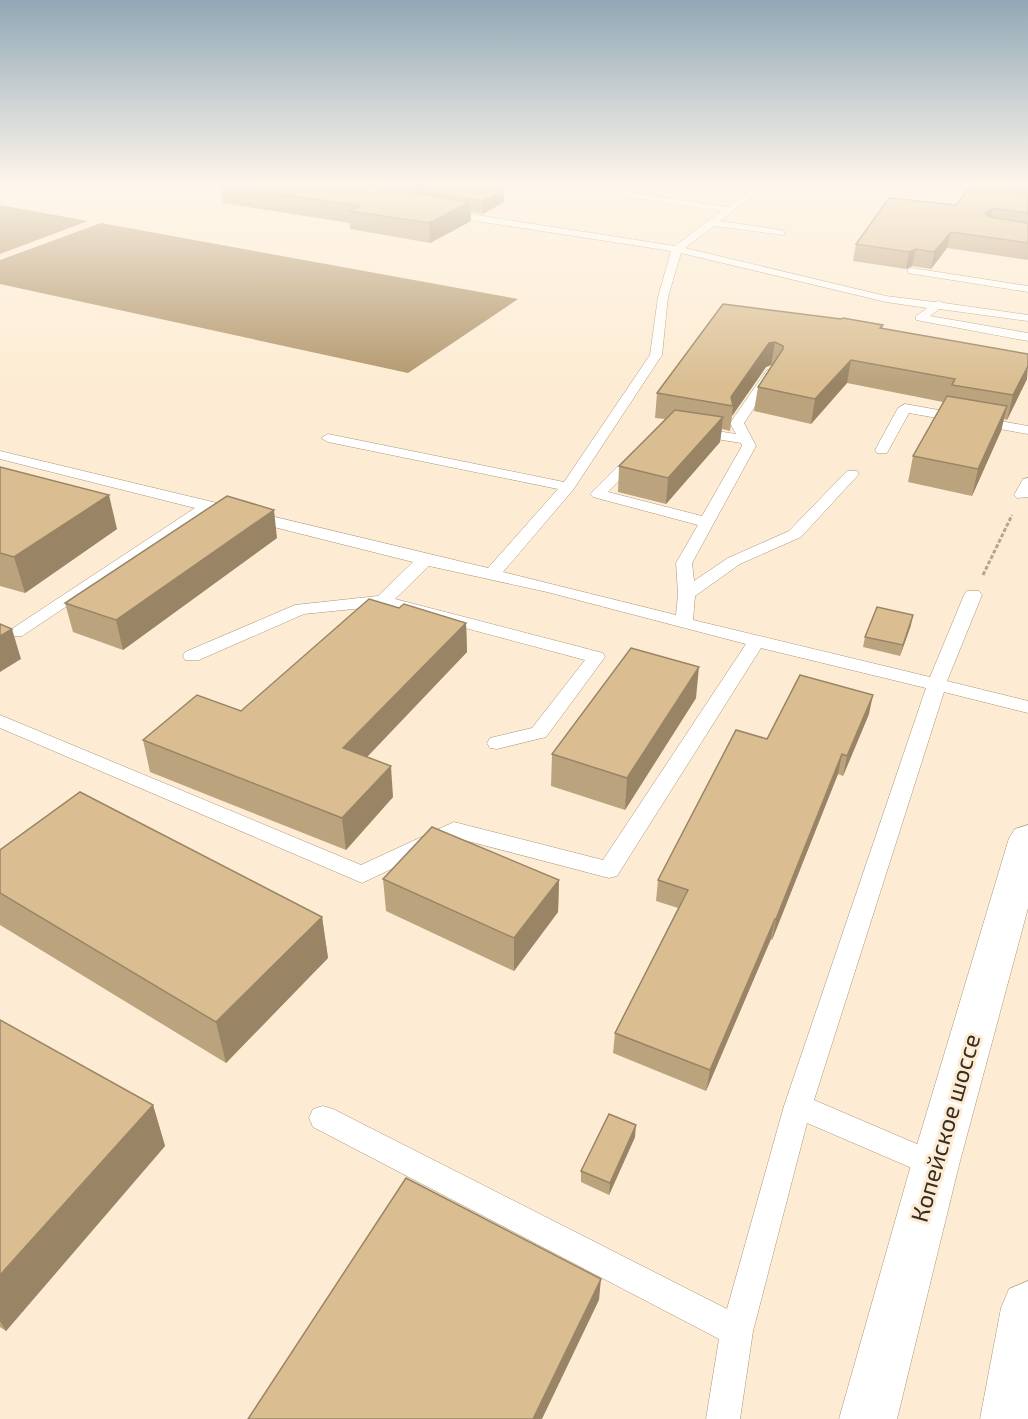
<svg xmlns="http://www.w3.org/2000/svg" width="1028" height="1419" viewBox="0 0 1028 1419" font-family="'Exo 2',sans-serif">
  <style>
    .water { fill: #b2976c }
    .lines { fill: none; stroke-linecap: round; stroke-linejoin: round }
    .service-casing { stroke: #a99678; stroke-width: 1 }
    .primary-casing { stroke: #a99678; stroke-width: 1 }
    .path-far1 { stroke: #b4a692; stroke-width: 1.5; stroke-dasharray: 2 1.5; stroke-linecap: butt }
    .path { stroke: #b4a692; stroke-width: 3; stroke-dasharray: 4 2; stroke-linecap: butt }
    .service { fill: #fff; fill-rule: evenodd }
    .primary { fill: #fff; fill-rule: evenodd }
    .wall { fill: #bba37e }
    .shaded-wall { fill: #998566 }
    .building { fill: #dabe92; stroke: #998566; stroke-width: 1.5 }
    .labels { text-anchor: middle; stroke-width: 6; stroke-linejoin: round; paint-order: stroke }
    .near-street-label { font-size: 24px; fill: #372f23; stroke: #fdecd3 }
  </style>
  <rect width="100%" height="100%" fill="#fdecd3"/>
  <g class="water">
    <polygon points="0,205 88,221 0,254"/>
    <polygon points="101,223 518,299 408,373 0,284 0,260"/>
  </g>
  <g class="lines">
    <defs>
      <g id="service">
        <polygon points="549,184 574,184 728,207 758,184 768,184 720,221 781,230 784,231 784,235 714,226 685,248 886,296 934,302 939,301 944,303 1028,315 1028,321 939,309 930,316 1028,333 1028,341 916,320 916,316 927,308 886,302 681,253 668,297 662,355 573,490 503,572 676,615 678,594 676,563 698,525 593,497 590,494 633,451 643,451 645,454 643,457 608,492 702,516 742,446 741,443 692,435 690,432 697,428 736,434 730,423 767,370 771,369 777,373 744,423 756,446 692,563 694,581 728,558 789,531 847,471 857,471 859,474 801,537 740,564 695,596 693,620 930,677 964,595 967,591 979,591 982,595 947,681 1028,701 1028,713 944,692 814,1100 945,1156 949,1165 945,1174 935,1178 807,1123 753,1331 740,1419 706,1419 719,1339 313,1127 309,1118 313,1109 323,1106 333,1109 727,1309 784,1106 926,688 761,648 617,876 609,878 456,838 362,883 0,728 0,715 361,865 454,822 603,860 746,644 547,592 429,566 395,599 603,653 605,657 546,737 497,749 490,748 487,743 490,738 532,728 585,660 383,606 304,614 199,660 185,660 183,656 185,652 295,605 378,596 413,562 210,511 22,636 10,636 7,632 195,508 0,459 0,451 488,568 558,489 328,442 321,438 328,434 564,482 650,355 658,297 671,251 444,216 439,213 444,210 675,246 721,211"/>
        <polygon points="912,268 1028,286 1028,292 908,273 908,269"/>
        <polygon points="905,404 1028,426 1028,434 909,413 887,453 877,453 875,450 898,408"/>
        <polygon points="1028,478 1028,497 1017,498 1014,495 1023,479"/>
      </g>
      <g id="primary">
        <polygon points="1028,825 1028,908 959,1165 897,1419 839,1419 911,1165 1009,838 1015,829"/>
        <polygon points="1028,1281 1028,1419 980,1419 1001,1308 1009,1289"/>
      </g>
    </defs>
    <use href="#service" class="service-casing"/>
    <use href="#primary" class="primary-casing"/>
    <polyline class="path-far1" points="521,184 532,187"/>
    <polyline class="path" points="983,575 1012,515"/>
    <use href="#service" class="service"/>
    <use href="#primary" class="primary"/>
  </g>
  <g class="wall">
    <polygon points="428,184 428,190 504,202 483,214 470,212 471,221 430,243 350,229 350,223 223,203 220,185"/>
    <polygon points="1028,184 1028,191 1027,191 1023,194 1028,193 1028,260 947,248 931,269 912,266 906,269 853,261 856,244 956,205"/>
    <polygon points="723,304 883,325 882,329 1027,379 1007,420 1004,419 1001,431 972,496 908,482 913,456 943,402 847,383 811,424 754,411 758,387 772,365 771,365 766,367 732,416 730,431 722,429 720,442 666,504 618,492 619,466 665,419 655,418 657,393"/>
    <polygon points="0,467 117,529 25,593 0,586"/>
    <polygon points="277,538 123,650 73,632 65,603"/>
    <polygon points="399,608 466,623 467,652 367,757 393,797 346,850 150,772 143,740 241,711"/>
    <polygon points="911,625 900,656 863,647 865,637"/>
    <polygon points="696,698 625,810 551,786 552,754"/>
    <polygon points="869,714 843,776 838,774 772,940 771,939 706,1091 613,1053 615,1033 678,908 656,901 658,880"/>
    <polygon points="0,850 322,917 328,958 226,1063 0,925"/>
    <polygon points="383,879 559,880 558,912 514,971 386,911"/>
    <polygon points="0,1020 153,1105 165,1146 6,1331 0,1327"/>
    <polygon points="635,1137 609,1195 581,1182 581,1171"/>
  </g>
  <g class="shaded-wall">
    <polygon points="411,184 428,184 428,191 408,202 407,189"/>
    <polygon points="1022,184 1028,184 1027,191 1023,193 1015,205 1018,190"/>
    <polygon points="504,190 504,202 483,214 483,201"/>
    <polygon points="470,202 471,221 430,243 429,223"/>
    <polygon points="993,208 989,224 985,213"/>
    <polygon points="951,232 947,248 931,269 934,252"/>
    <polygon points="916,249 912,266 906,269 909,252"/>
    <polygon points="775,342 771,365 766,367 732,416 733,406 731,397 769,343"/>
    <polygon points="851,360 847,383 811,424 815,399"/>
    <polygon points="1028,366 1027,379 1007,420 1013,395"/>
    <polygon points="1007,406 1001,431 972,496 978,469"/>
    <polygon points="723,417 720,442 666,504 668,478"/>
    <polygon points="109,495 117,529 25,593 14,557"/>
    <polygon points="274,510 277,538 123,650 116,620"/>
    <polygon points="913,615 911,625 900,656 903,645"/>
    <polygon points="466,623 467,652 346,779 343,748"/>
    <polygon points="12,629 21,659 0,672 0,636"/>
    <polygon points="699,667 696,698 625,810 627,778"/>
    <polygon points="873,695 869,714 843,776 847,756"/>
    <polygon points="842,754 838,774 772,940 776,919"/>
    <polygon points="391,766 393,797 346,850 342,818"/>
    <polygon points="559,880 558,912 514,971 514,938"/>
    <polygon points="322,917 328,958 226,1063 216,1022"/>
    <polygon points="775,919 771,939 706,1091 710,1070"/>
    <polygon points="153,1105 165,1146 6,1331 0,1321 0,1275"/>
    <polygon points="636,1125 635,1137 609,1195 610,1183"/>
    <polygon points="601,1279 599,1300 542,1419 533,1419"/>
  </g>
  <g class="building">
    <polygon points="358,184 470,202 429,223 349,211 360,206 220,185"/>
    <polygon points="379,184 415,184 407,189"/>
    <polygon points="437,184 470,184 504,190 483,201 424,192"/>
    <polygon points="972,184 1022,184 1018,190 1023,194 1028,193 1028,213 993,208 985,213 989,217 1028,223 1028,243 951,232 934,252 916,249 909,252 856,244 889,198 956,205"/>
    <polygon points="723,304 841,319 843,318 883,325 880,328 1028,354 1028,366 1013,395 952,385 955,379 851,360 815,399 758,387 783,349 783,346 775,342 769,343 731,397 733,406 657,393"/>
    <polygon points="947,396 1007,406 978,469 913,456"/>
    <polygon points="675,410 723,417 668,478 619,466"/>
    <polygon points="0,467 109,495 14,557 0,553"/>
    <polygon points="227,496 274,510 116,620 65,603"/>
    <polygon points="369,599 399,608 404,604 466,623 343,748 391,766 342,818 143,740 197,695 241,711"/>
    <polygon points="877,607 913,615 903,645 865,637"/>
    <polygon points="0,624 12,629 0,636"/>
    <polygon points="631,648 699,667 627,778 552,754"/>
    <polygon points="800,675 873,695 847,756 842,754 776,919 775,919 710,1070 615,1033 688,890 658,880 736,730 767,739"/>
    <polygon points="80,792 322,917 216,1022 0,893 0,850"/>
    <polygon points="432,827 559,880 514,938 383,879"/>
    <polygon points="0,1020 153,1105 0,1275"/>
    <polygon points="609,1114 636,1125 610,1183 581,1171"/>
    <polygon points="406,1178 601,1279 533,1419 248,1419"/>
  </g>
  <linearGradient id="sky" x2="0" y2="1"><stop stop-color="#92a8b6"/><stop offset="0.48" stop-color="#fef6eb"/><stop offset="1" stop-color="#fef6eb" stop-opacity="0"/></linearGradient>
  <rect width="1028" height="383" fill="url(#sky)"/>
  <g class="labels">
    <g class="near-street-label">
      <text transform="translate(946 1128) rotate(-74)" y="8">Копейское шоссе</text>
    </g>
  </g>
</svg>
